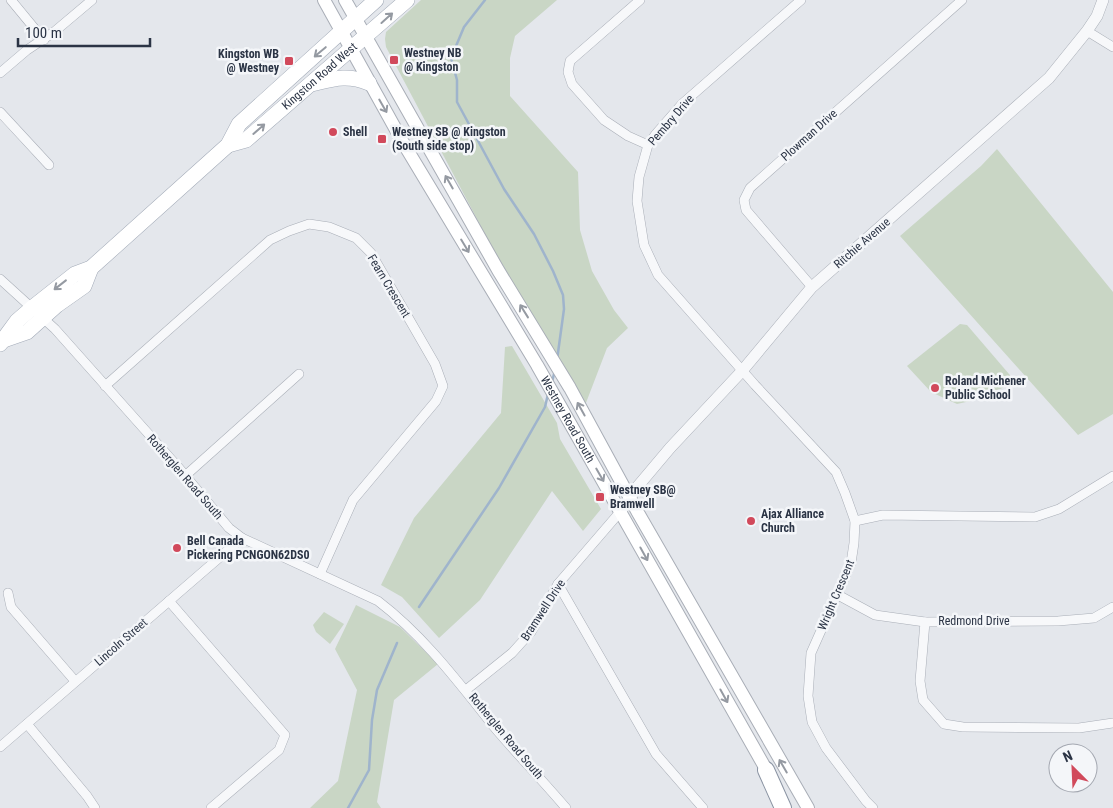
<svg xmlns="http://www.w3.org/2000/svg" width="1113" height="808" viewBox="0 0 1113 808" font-family="'Roboto Condensed',sans-serif">
  <style>
    .green { fill: #c9d6c5 }
    .lines { fill: none; stroke-linecap: round; stroke-linejoin: round }
    .stream { stroke: #9fb4cc; stroke-width: 2.5 }
    .minor-casing { stroke: #a9aeb7; stroke-width: 10 }
    .tertiary-casing { stroke: #a9aeb7; stroke-width: 12 }
    .secondary-casing { stroke: #a9aeb7; stroke-width: 14 }
    .primary-casing { stroke: #a3abb8; stroke-width: 16 }
    .motorway-casing { stroke: #8b94a3; stroke-width: 18 }
    .minor { stroke: #f7f8fa; stroke-width: 9 }
    .tertiary { stroke: #f7f8fa; stroke-width: 11 }
    .secondary { stroke: #fff; stroke-width: 12 }
    .primary { stroke: #fff; stroke-width: 15 }
    .motorway { stroke: #fff; stroke-width: 16 }
    .oneway { stroke: #959aa2 }
    .poi-dot { fill: #d1495b; stroke: #f4f6f9; stroke-width: 2 }
    .labels { text-anchor: middle; stroke-width: 5; stroke-linejoin: round; paint-order: stroke }
    .poi-label { font-size: 12px; font-weight: bold; fill: #2b3445; stroke: #f4f6f9; text-anchor: start }
    .street-label { font-size: 12px; fill: #2b3445; stroke: #f4f6f9 }
  </style>
  <rect width="100%" height="100%" fill="#e4e7ec"/>
  <g class="green">
    <polygon points="421,0 557,0 515,36 510,58 510,96 578,172 580,230 592,271 614,310 628,328 607,348 584,408 504,270 386,47 385,39 386,32"/>
    <polygon points="997,149 1113,292 1113,414 1078,435 900,236 981,166"/>
    <polygon points="960,324 967,325 1015,381 984,398 957,404 931,392 907,366"/>
    <polygon points="512,346 557,423 560,439 601,509 583,531 552,491 480,600 439,638 402,597 381,585 414,518 501,413 505,347"/>
    <polygon points="356,605 400,627 438,664 394,700 377,802 381,808 310,808 338,781 357,690 335,649"/>
    <polygon points="324,612 344,624 330,644 316,632 313,625"/>
  </g>
  <g class="lines">
    <g class="stream">
      <polyline points="485,0 464,27 451,58 457,80 457,102 504,189 534,234 553,271 563,295 564,309 557,360"/>
      <polyline points="552,382 555,370"/>
      <polyline points="419,607 499,488 545,407 548,394"/>
      <polyline points="348,808 369,770 372,720 377,690 397,643"/>
    </g>
    <defs>
      <g id="minor">
        <polyline points="11,0 44,40"/>
        <polyline points="640,0 570,61 568,72 572,84 604,120 628,136 648,145"/>
        <polyline points="801,0 682,104 655,135 648,145 639,177 637,201 644,245 658,275 755,385 836,472 845,493 855,521 854,543 851,563 811,653 808,696 812,722 826,748 866,801 873,808"/>
        <polyline points="1087,31 1113,47"/>
        <polyline points="0,73 27,50 54,32 92,0"/>
        <polyline points="0,112 49,165"/>
        <path d="M 0,279 L 55,329 L 178,467 L 229,528 L 242,538 L 378,601 C 424,636 459,683 495,728 C 518,755 543,781 566,808"/>
        <polyline points="812,287 746,210 744,200 750,188 962,0"/>
        <polyline points="105,386 270,240 289,231 309,224 329,227 356,238 371,253 435,364 443,386 436,401 353,500 320,574"/>
        <polyline points="185,476 299,374"/>
        <polyline points="855,521 883,515 1035,517 1059,509 1113,476"/>
        <polyline points="558,584 656,754 703,808"/>
        <polyline points="8,593 11,607 75,681"/>
        <polyline points="838,595 875,615 925,622 1058,621 1094,618 1113,607"/>
        <polyline points="169,601 285,735 279,750 211,808"/>
        <polyline points="925,622 920,681 923,700 944,724 963,727 1079,728 1113,723"/>
        <polyline points="466,690 512,653 531,632 558,584 620,512"/>
        <polyline points="27,724 87,796 95,808"/>
        <polyline points="0,747 242,538"/>
      </g>
      <polyline id="tertiary" points="620,512 638,486 670,448 742,371 812,287 1049,78 1087,31 1097,16 1103,0"/>
      <g id="secondary">
        <path id="s1" d="M 324,0 L 405,146 L 537,365 L 771,778"/>
        <polyline points="345,0 498,270 570,388 637,511 808,808"/>
      </g>
      <g id="primary">
        <path d="M 311,84 C 333,79 347,74 369,83"/>
        <path id="s2" d="M 228,145 L 246,140 L 407,0"/>
        <polyline points="4,340 27,332 57,305 84,286 91,268"/>
        <polyline points="0,344 17,321 32,308 75,274 91,268 228,145 239,124 376,0"/>
      </g>
      <polyline id="motorway" points="766,770 783,808"/>
    </defs>
    <use href="#minor" class="minor-casing"/>
    <use href="#tertiary" class="tertiary-casing"/>
    <use href="#secondary" class="secondary-casing"/>
    <use href="#primary" class="primary-casing"/>
    <use href="#motorway" class="motorway-casing"/>
    <use href="#minor" class="minor"/>
    <use href="#tertiary" class="tertiary"/>
    <use href="#secondary" class="secondary"/>
    <use href="#primary" class="primary"/>
    <use href="#motorway" class="motorway"/>
  </g>
  <defs><path id="oneway-shaft" d="M-6 0H5M1.5-3L5.5 0L1.5 3" fill="none" stroke-width="1.6" stroke-linecap="round" stroke-linejoin="round" transform="scale(1.25)"/></defs>
  <g class="oneway">
    <use href="#oneway-shaft" transform="translate(387 18) rotate(-42)"/>
    <use href="#oneway-shaft" transform="translate(320 52) rotate(140)"/>
    <use href="#oneway-shaft" transform="translate(383 106) rotate(60)"/>
    <use href="#oneway-shaft" transform="translate(259 129) rotate(-41)"/>
    <use href="#oneway-shaft" transform="translate(449 182) rotate(-120)"/>
    <use href="#oneway-shaft" transform="translate(465 246) rotate(59)"/>
    <use href="#oneway-shaft" transform="translate(60 285) rotate(142)"/>
    <use href="#oneway-shaft" transform="translate(524 311) rotate(-122)"/>
    <use href="#oneway-shaft" transform="translate(581 409) rotate(-119)"/>
    <use href="#oneway-shaft" transform="translate(600 475) rotate(60)"/>
    <use href="#oneway-shaft" transform="translate(644 554) rotate(61)"/>
    <use href="#oneway-shaft" transform="translate(724 696) rotate(61)"/>
    <use href="#oneway-shaft" transform="translate(783 766) rotate(-120)"/>
  </g>
  <g class="poi-dot">
    <rect x="389" y="55" width="10" height="10" rx="2.5"/>
    <rect x="284" y="56" width="10" height="10" rx="2.5"/>
    <circle cx="333" cy="132" r="5"/>
    <rect x="377" y="134" width="10" height="10" rx="2.5"/>
    <circle cx="935" cy="388" r="5"/>
    <rect x="595" y="492" width="10" height="10" rx="2.5"/>
    <circle cx="751" cy="521" r="5"/>
    <circle cx="177" cy="548" r="5"/>
  </g>
  <g class="labels">
    <g class="poi-label">
      <text x="404" y="57">Westney NB<tspan x="404" dy="14">@ Kingston</tspan></text>
      <text x="279" y="58" text-anchor="end">Kingston WB<tspan x="279" dy="14">@ Westney</tspan></text>
      <text x="343" y="136">Shell</text>
      <text x="392" y="136">Westney SB @ Kingston<tspan x="392" dy="14">(South side stop)</tspan></text>
      <text x="945" y="385">Roland Michener<tspan x="945" dy="14">Public School</tspan></text>
      <text x="610" y="494">Westney SB@<tspan x="610" dy="14">Bramwell</tspan></text>
      <text x="761" y="518">Ajax Alliance<tspan x="761" dy="14">Church</tspan></text>
      <text x="187" y="545">Bell Canada<tspan x="187" dy="14">Pickering PCNGON62DS0</tspan></text>
    </g>
    <g class="street-label">
      <text dy="4" stroke="none"><textPath href="#s2" startOffset="116">Kingston Road West</textPath></text>
      <text transform="translate(671 120) rotate(-49)" y="4">Pembry Drive</text>
      <text transform="translate(809 135) rotate(-42)" y="4">Plowman Drive</text>
      <text transform="translate(862 243) rotate(-41)" y="4">Ritchie Avenue</text>
      <text transform="translate(389 286) rotate(59)" y="4">Fearn Crescent</text>
      <text dy="4" stroke="none"><textPath href="#s1" startOffset="485">Westney Road South</textPath></text>
      <text transform="translate(185 477) rotate(49)" y="4">Rotherglen Road South</text>
      <text transform="translate(836 595) rotate(-67)" y="4">Wright Crescent</text>
      <text transform="translate(543 610) rotate(-57)" y="4">Bramwell Drive</text>
      <text x="974" y="625">Redmond Drive</text>
      <text transform="translate(121 642) rotate(-41)" y="4">Lincoln Street</text>
      <text transform="translate(506 736) rotate(50)" y="4">Rotherglen Road South</text>
    </g>
  </g>
  <g transform="translate(1073 768) rotate(336)"><circle r="24" fill="#f4f6f9" stroke="#a4a8b1"/>
  <path d="M0-4L9 19L0 12L-9 19Z" fill="#d1495b"/>
  <text y="-8" font-size="14" font-weight="bold" text-anchor="middle" fill="#2b3445">N</text>
  </g>
  <path d="M18 38v8h132v-8" fill="none" stroke="#2b3445" stroke-width="2.5"/>
  <text x="25" y="38" font-size="15" fill="#2b3445" stroke="#f4f6f9" stroke-width="4" paint-order="stroke">100 m</text>
</svg>
